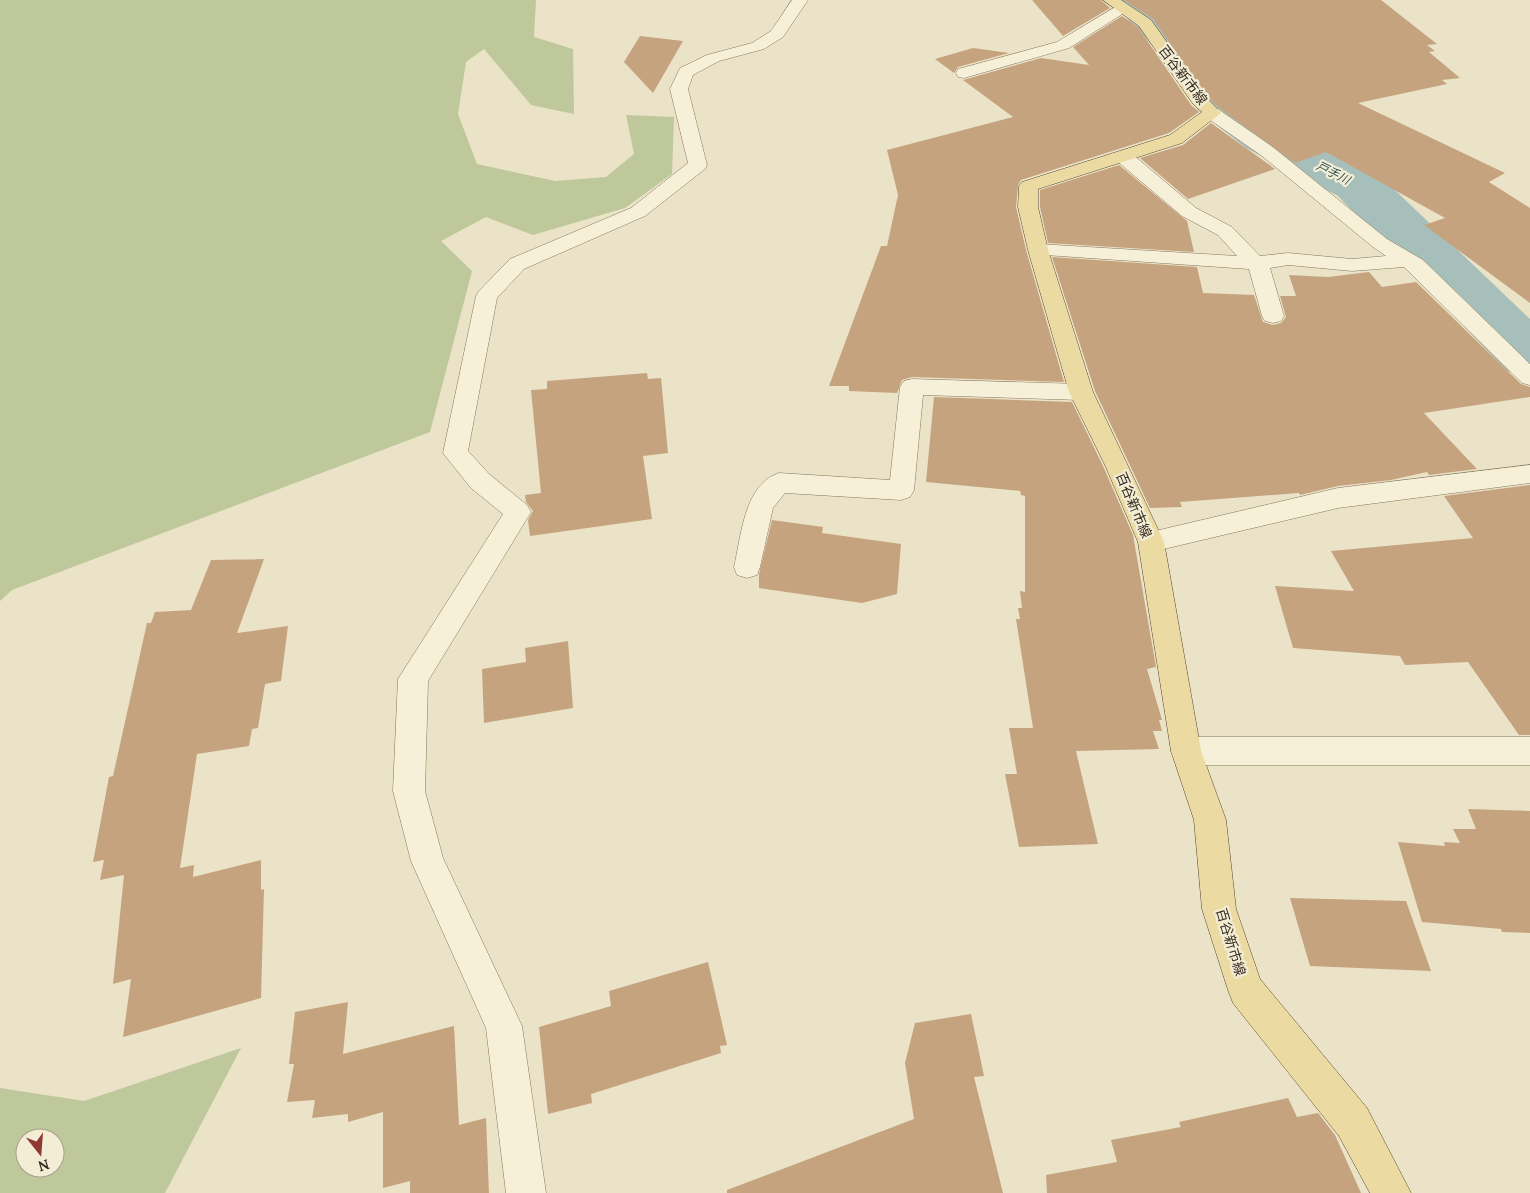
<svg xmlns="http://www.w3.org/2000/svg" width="1530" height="1193" viewBox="0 0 1530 1193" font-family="Lora,'Noto Sans JP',serif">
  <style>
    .green { fill: #bfc89b; fill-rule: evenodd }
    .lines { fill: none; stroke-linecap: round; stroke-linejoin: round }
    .river { fill: #a7bfba; fill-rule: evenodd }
    .building { fill: #c6a37f }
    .minor-casing { stroke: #85765d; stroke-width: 1 }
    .major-casing { stroke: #534431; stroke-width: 1 }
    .minor { fill: #f6f0d9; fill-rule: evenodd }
    .major { fill: #ebdba2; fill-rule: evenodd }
    .labels { text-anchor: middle; stroke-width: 4.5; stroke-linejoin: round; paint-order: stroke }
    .far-water-label { font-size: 12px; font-style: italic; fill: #305455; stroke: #f3edd6 }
    .street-label { font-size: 14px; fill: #372d20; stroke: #f3edd6 }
  </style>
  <rect width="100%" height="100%" fill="#ebe3c7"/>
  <g class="green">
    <polygon points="0,0 536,0 534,37 573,49 574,114 531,105 484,49 466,62 458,114 477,164 555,181 606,177 634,154 626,115 674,117 672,174 625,208 533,235 486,217 441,241 472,271 430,432 12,590 0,601"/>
    <path d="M 241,1048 L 165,1193 L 0,1193 L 0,1088 L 84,1101 ZM 25,1138 L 55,1138 L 55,1168 L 25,1168 Z"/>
  </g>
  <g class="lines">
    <polygon class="river" points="1110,0 1157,0 1183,24 1232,90 1282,126 1376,172 1530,319 1530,378 1507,371 1338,196 1246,148 1198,110 1151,44"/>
  </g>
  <g class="building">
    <polygon points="1032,0 1101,0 1110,8 1063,36"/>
    <polygon points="1124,0 1381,0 1437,44 1427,45 1435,51 1429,52 1460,78 1442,80 1447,84 1358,103 1505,173 1489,182 1530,208 1530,303 1424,225 1445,218 1326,152 1295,163 1218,107 1206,95 1153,19"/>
    <polygon points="1122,16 1138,27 1191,105 1199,112 1169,133 1021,180 1018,185 1016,207 1026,250 1064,382 912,377 902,380 897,393 849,391 849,386 829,386 881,246 887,246 898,195 887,150 1013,117 963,80 1041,58 1089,65 1073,47"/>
    <polygon points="640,36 683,41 653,93 624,62"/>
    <polygon points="973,48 1009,53 958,67 954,73 935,59"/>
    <polygon points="1211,123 1275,169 1188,199 1140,158 1183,145"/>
    <polygon points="1119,165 1187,221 1194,252 1048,243 1040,207 1040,190"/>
    <polygon points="1052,257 1197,267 1203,293 1254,295 1263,322 1273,325 1281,323 1286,317 1280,296 1296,296 1289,275 1328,277 1369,272 1382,287 1416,282 1521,384 1530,387 1530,397 1424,413 1477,469 1429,475 1427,472 1391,480 1338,486 1300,495 1299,493 1180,502 1182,507 1150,508 1095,391"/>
    <polygon points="647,373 648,379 661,378 668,453 643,456 652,519 530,536 528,520 533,511 526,502 525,495 541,493 531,390 547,389 547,381"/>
    <polygon points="934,397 1072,402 1103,466 1133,535 1156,667 1147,669 1162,720 1159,720 1162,731 1153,731 1159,749 1076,751 1098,844 1019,847 1005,774 1017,774 1009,728 1033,728 1016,619 1020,619 1018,608 1022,608 1020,591 1025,592 1025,496 1021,495 1020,491 926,482"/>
    <polygon points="1530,485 1530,735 1519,735 1468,662 1405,665 1400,656 1293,648 1275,586 1354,591 1331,551 1473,538 1444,496"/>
    <polygon points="772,520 823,527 822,533 901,544 897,594 862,603 759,588 759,574"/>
    <polygon points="264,559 237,633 288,626 281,681 265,684 258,728 252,729 249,746 197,754 180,868 194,865 193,877 261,860 261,890 264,889 261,998 123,1037 131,979 113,984 124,875 100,880 104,860 93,862 109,777 113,776 147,623 151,623 155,612 191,610 211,560"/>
    <polygon points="568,641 573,708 484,723 482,669 526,662 525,648"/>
    <polygon points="1468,809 1530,811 1530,933 1502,932 1501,929 1422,922 1398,842 1445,846 1444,842 1460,843 1453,829 1476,829"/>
    <polygon points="1290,898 1406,901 1431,971 1310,966"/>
    <polygon points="708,962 727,1045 720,1046 721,1053 591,1094 592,1103 548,1114 539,1027 611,1006 609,991"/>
    <polygon points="348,1002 343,1054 454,1026 459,1125 486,1118 489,1193 410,1193 410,1181 383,1188 383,1112 348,1122 348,1114 312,1118 315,1100 287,1102 294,1064 289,1064 295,1012"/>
    <polygon points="971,1014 984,1076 974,1077 1003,1193 727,1193 727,1190 914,1119 905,1063 915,1023"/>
    <polygon points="1288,1098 1297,1117 1318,1113 1335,1135 1361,1193 1047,1193 1046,1175 1117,1162 1111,1140 1181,1127 1179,1122"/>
  </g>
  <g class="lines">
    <defs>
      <g id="minor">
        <polygon points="792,0 808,0 783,37 764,49 719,61 693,75 688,89 707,165 705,169 645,216 524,269 497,298 468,451 489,474 527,505 531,512 428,681 425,791 443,858 522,1026 546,1193 506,1193 486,1028 411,861 393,791 398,679 503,514 471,488 443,453 476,296 479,291 510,259 631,208 688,163 670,89 680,68 707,55 752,43 771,31"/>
        <polygon points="1122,3 1130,8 1127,11 1069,48 964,78 958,77 956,73 958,69 1057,42"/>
        <polygon points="1212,108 1218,109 1274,148 1387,239 1423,260 1530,364 1530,385 1522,383 1404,267 1352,271 1288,265 1270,268 1284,316 1281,321 1273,323 1265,321 1262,316 1249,269 1031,254 1028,250 1031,246 1038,244 1237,256 1218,235 1182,216 1117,161 1115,157 1117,153 1131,153 1196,208 1232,227 1260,256 1288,253 1352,259 1386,256 1373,247 1262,156 1206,117 1203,113 1206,109"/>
        <path d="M 912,379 L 1081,384 L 1089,386 L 1093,392 L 1089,398 L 1081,400 L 923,395 L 914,490 L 910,497 L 901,500 L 785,493 L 773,508 L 760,567 L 757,575 L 747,578 L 737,575 L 734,567 C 741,537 744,484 779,473 L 890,480 L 900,387 L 904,381 Z"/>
        <polygon points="1530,465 1530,483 1338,508 1151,552 1142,549 1138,542 1142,535 1151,532 1338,488"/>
        <polygon points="1186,737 1530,737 1530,765 1186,765 1175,761 1171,751 1175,741"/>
      </g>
      <polygon id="major" points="1103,0 1121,0 1151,20 1205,96 1221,113 1182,143 1038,189 1038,207 1048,250 1093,392 1164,542 1201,751 1226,820 1236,909 1260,979 1367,1108 1411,1193 1370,1193 1339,1136 1233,1003 1228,990 1202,909 1194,820 1171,751 1138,542 1105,465 1069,392 1028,250 1018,207 1019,186 1022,182 1170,135 1202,112 1193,104 1139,26"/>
    </defs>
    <use href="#minor" class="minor-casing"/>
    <use href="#major" class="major-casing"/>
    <use href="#minor" class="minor"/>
    <use href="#major" class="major"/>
  </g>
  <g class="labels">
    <g class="far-water-label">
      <text transform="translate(1333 173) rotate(27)" y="4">戸手川</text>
    </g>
    <g class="street-label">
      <text transform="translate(1183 75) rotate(53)" y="5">百谷新市線</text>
      <text transform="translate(1134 505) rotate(67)" y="5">百谷新市線</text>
      <text transform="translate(1231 942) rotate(73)" y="5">百谷新市線</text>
    </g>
  </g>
  <g transform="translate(40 1153) rotate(163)"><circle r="24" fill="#f3edd6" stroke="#a8a08d"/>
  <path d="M0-4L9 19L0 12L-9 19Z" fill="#903932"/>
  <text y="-8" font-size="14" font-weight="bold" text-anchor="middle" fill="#372d20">N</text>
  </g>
</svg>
